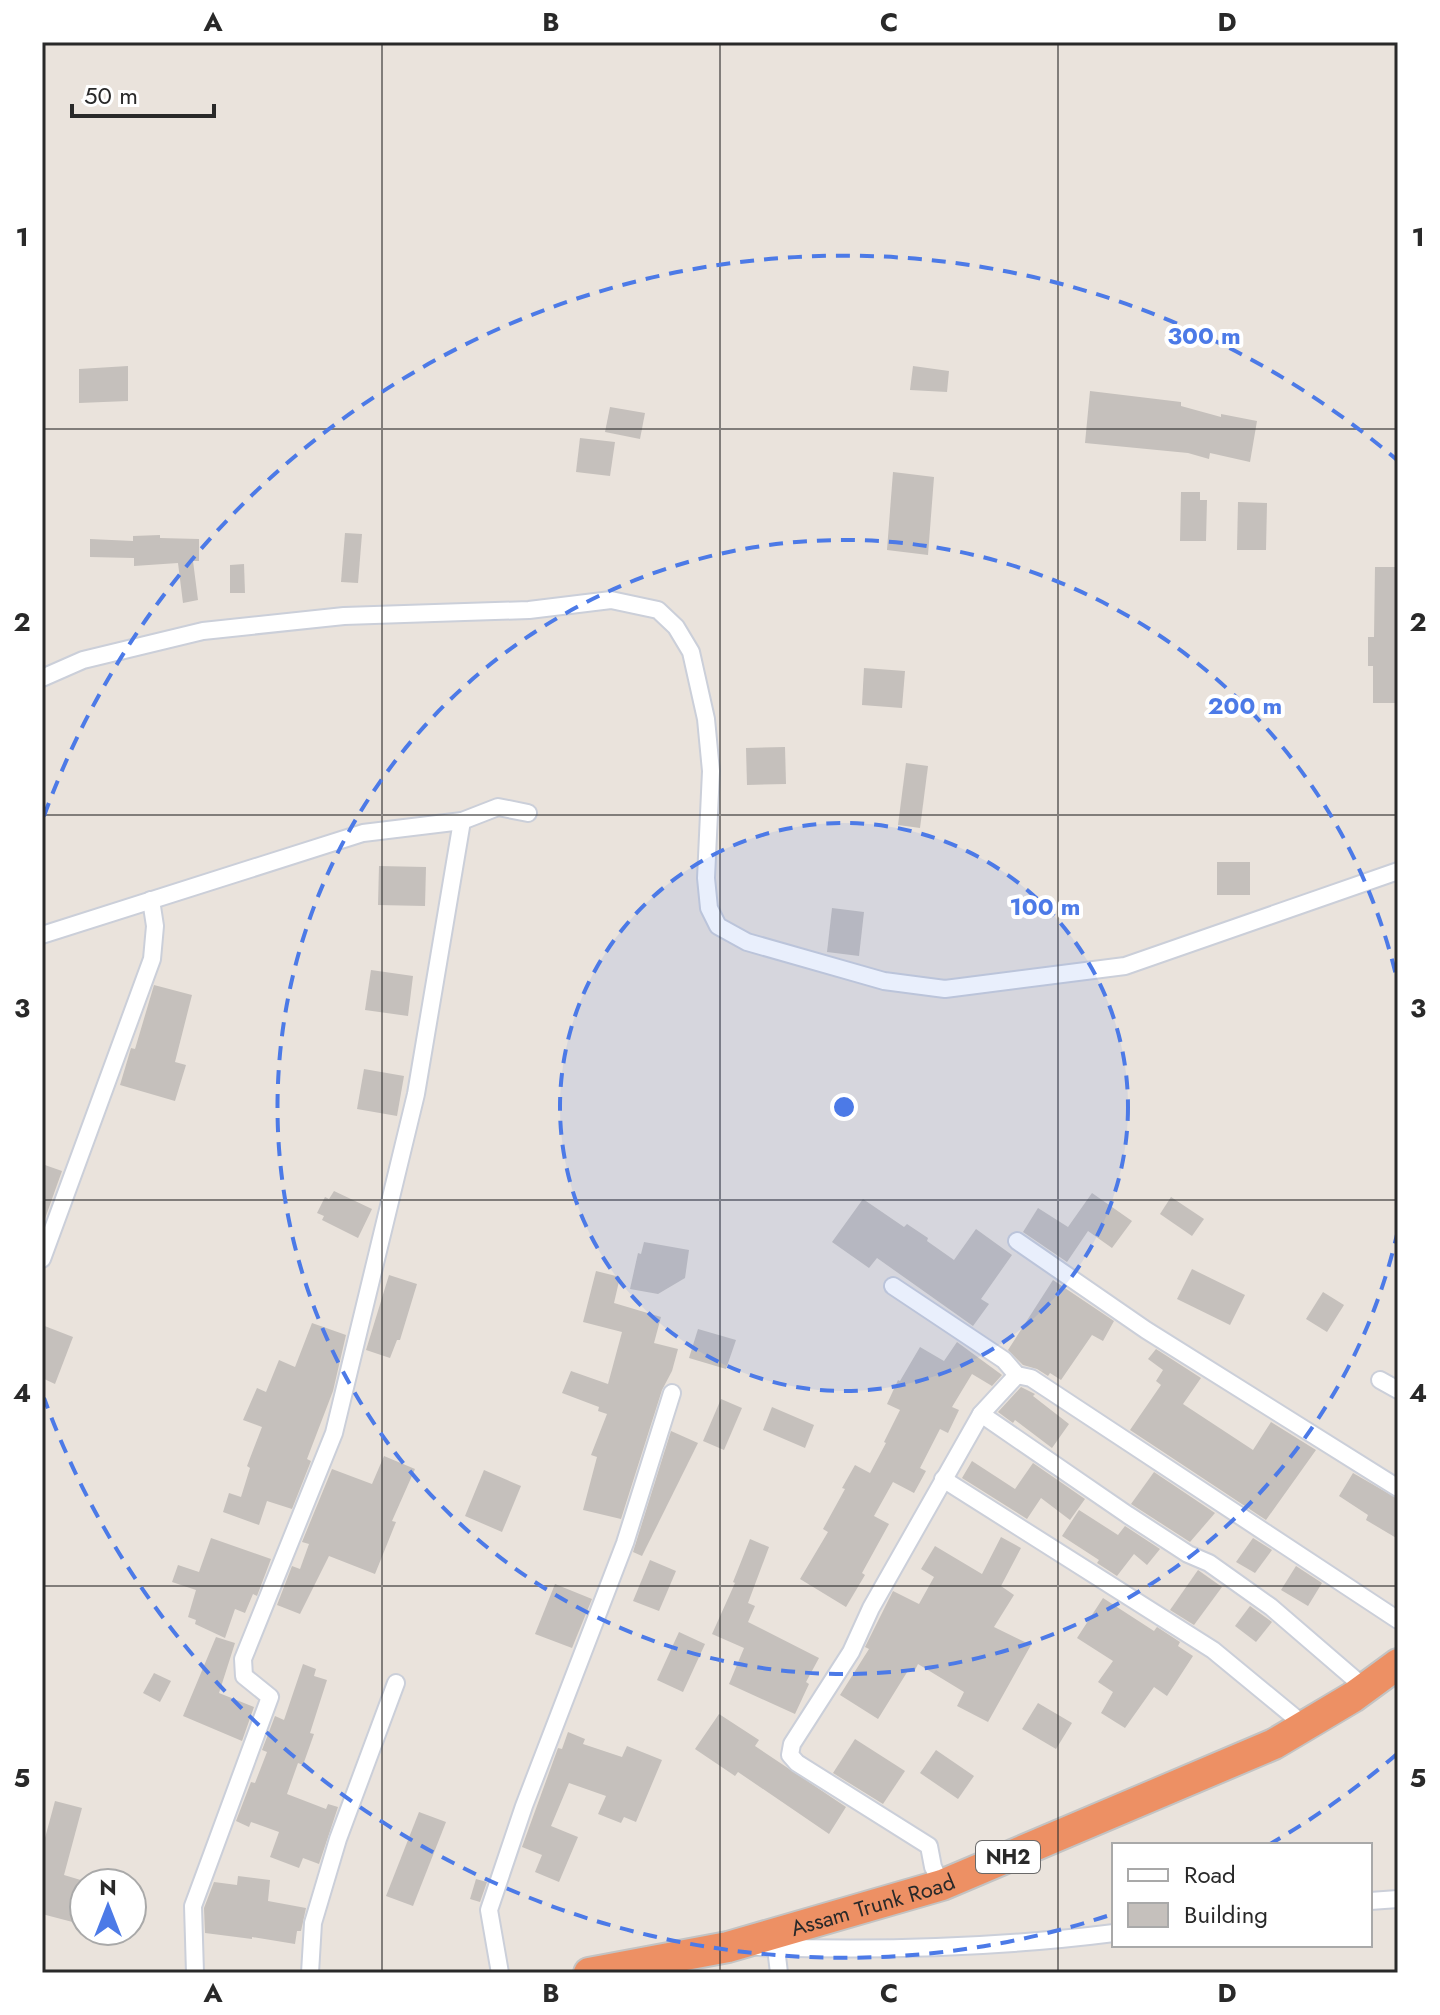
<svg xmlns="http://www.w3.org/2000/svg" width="1440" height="2015" viewBox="0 0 1440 2015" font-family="Jost,sans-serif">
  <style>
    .building { fill: #c5c0bc }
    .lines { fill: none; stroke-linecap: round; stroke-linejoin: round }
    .street-casing { stroke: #cbcfd9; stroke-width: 20 }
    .highway-casing { stroke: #c3c3c3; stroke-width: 34 }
    .street { stroke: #fff; stroke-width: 16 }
    .highway { stroke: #ed9064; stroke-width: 30 }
    .grid { fill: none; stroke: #292929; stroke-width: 2; stroke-opacity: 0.55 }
    .ring { fill: none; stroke: #4c7ae7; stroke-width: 4; stroke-dasharray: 14 10 }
    .labels { text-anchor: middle; stroke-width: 8; stroke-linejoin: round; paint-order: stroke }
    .shield { fill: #fff; stroke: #696969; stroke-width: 2 }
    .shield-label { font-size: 20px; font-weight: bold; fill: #292929 }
    .street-label { font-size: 22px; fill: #292929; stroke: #fff }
    .centre { fill: #4c7ae7; stroke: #fff; stroke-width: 4 }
    .ring-label { font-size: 24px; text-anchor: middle; font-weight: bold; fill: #4c7ae7; stroke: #fff; stroke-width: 8; stroke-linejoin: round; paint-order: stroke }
    .neatline { fill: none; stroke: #292929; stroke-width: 3 }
    .grid-label { font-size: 26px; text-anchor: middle; font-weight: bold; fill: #292929 }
  </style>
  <rect width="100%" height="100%" fill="#eae3dc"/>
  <g class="building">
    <polygon points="128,366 128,401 79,403 79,369"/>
    <polygon points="913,366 949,371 947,392 910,390"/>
    <polygon points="1090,391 1181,402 1181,406 1221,417 1221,414 1257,421 1250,462 1210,453 1209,459 1188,453 1085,443"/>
    <polygon points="610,407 645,413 640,439 605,432"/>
    <polygon points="580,438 615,442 610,476 576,472"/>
    <polygon points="893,472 934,477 928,555 887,550"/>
    <polygon points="1181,492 1200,492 1200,500 1207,500 1206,541 1180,541"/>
    <polygon points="1238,502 1267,503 1266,550 1237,550"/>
    <polygon points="345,533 362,534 358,583 341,582"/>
    <polygon points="160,535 160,538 199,539 199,561 193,561 198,600 183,603 178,563 134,566 134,558 90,557 90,539 133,541 133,536"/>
    <polygon points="244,564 245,593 230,593 230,565"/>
    <polygon points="1375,567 1398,567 1398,703 1373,703 1373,666 1368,666 1368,637 1374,637"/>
    <polygon points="864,668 905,671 902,708 862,705"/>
    <polygon points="785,747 786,784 747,785 746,748"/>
    <polygon points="906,763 928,766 920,828 898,825"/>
    <rect x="1217" y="862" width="33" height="33"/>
    <polygon points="379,866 426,867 425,906 378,905"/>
    <polygon points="832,908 864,912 859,956 827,952"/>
    <polygon points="371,970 413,976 408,1016 365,1010"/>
    <polygon points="154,985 192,995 175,1062 186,1065 175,1101 120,1085 131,1048 135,1049"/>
    <polygon points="364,1069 404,1076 397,1116 357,1109"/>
    <polygon points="42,1164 62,1171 42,1227"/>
    <polygon points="334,1191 372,1209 358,1238 322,1220 324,1216 317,1213 325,1197 329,1199"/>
    <polygon points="1092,1193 1132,1221 1112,1248 1088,1231 1067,1262 1023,1232 1038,1208 1068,1227"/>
    <polygon points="1171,1197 1204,1219 1192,1236 1160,1214"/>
    <polygon points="863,1199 904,1227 907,1224 928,1238 927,1241 954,1260 976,1229 1012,1255 981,1299 989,1304 973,1326 877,1258 869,1268 832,1242"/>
    <polygon points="644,1242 689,1250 685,1278 658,1294 630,1289 638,1253 641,1254"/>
    <polygon points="1192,1269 1245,1295 1230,1325 1177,1299"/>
    <polygon points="596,1271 620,1277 614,1303 661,1317 654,1343 678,1349 672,1371 662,1390 621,1519 583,1510 597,1457 591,1455 607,1414 598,1411 599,1407 562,1393 571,1371 608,1384 622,1332 583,1322"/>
    <polygon points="389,1275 417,1284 400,1340 397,1340 390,1358 366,1350"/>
    <polygon points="1053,1280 1114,1321 1103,1341 1092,1335 1061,1380 1050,1373 1048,1376 1037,1369 1023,1365 1008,1350"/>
    <polygon points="1323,1292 1344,1305 1327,1332 1306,1319"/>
    <polygon points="312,1323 346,1335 333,1391 307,1459 311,1461 292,1509 267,1501 259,1525 223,1512 229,1493 241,1497 250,1468 247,1466 262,1427 243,1420 257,1388 266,1392 279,1360 295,1367"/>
    <polygon points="42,1325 73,1337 55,1384 42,1378"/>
    <polygon points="698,1329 736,1340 726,1369 689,1358"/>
    <polygon points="957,1342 1002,1375 992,1386 972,1374 952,1407 959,1410 948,1433 940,1429 920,1468 926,1471 914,1493 893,1482 874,1516 889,1524 862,1573 865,1575 846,1607 800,1579 828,1532 823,1529 845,1489 842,1488 855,1465 870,1473 886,1443 884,1442 900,1410 887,1404 898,1380 900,1381 920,1347 944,1361"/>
    <polygon points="1156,1349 1201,1378 1183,1404 1253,1450 1271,1422 1316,1450 1266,1520 1130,1430 1161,1385 1156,1381 1163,1370 1148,1359"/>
    <polygon points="1021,1387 1035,1394 1033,1396 1069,1424 1052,1448 1015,1420 1013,1423 998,1412"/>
    <polygon points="721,1399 742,1408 724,1450 703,1441"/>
    <polygon points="772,1407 814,1425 805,1448 763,1430"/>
    <polygon points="671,1431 698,1443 642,1556 633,1552"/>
    <polygon points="384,1456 415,1469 392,1521 396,1522 375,1574 329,1556 300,1614 277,1605 292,1566 300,1569 309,1544 302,1542 332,1469 372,1484"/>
    <polygon points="972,1461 1015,1489 1033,1463 1085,1499 1070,1520 1041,1498 1027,1519 962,1478"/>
    <polygon points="484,1470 521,1486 502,1532 465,1516"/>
    <polygon points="1154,1472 1215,1513 1190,1542 1131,1504"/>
    <polygon points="1353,1473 1398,1499 1398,1539 1366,1520 1368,1515 1339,1496"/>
    <polygon points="1079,1510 1118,1535 1125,1526 1160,1549 1147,1565 1134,1554 1117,1576 1097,1563 1099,1560 1062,1536"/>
    <polygon points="1001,1537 1021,1548 1001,1586 1014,1595 994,1627 1031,1645 988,1722 957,1706 964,1692 918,1664 914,1672 909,1669 878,1719 840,1695 869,1649 865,1647 893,1591 919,1604 934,1577 921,1569 935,1546 982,1574"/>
    <polygon points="211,1538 271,1559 257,1596 253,1594 245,1613 235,1609 225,1638 195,1624 196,1620 188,1617 196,1590 172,1582 178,1565 199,1572"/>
    <polygon points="1253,1538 1272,1550 1255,1573 1236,1562"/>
    <polygon points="750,1539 769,1547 748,1603 755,1606 748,1622 819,1658 806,1682 809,1684 795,1714 729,1684 744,1648 712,1634 735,1583 733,1582"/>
    <polygon points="650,1560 676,1571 659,1611 633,1601"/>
    <polygon points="1296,1566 1322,1583 1308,1606 1281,1590"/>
    <polygon points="1198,1570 1222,1587 1194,1625 1170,1610"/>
    <polygon points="555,1584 592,1599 572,1648 535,1634"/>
    <polygon points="1103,1598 1154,1631 1157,1627 1180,1642 1178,1646 1193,1656 1167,1696 1154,1687 1125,1728 1101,1713 1113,1692 1098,1682 1113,1661 1077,1638"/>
    <polygon points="1250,1606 1272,1622 1256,1642 1235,1626"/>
    <polygon points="679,1632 705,1644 683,1692 657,1680"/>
    <polygon points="216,1637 235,1643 219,1693 254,1707 242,1741 183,1716"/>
    <polygon points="303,1664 316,1669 314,1676 327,1680 310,1733 314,1734 303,1765 298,1763 287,1794 326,1809 328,1804 338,1807 319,1864 303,1858 299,1868 270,1857 279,1832 251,1822 249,1827 236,1821 251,1782 255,1783 267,1752 262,1750 275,1716 284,1720"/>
    <polygon points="154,1673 171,1681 160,1702 143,1693"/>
    <polygon points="1038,1703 1072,1723 1056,1749 1022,1729"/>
    <polygon points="719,1714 759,1740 755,1746 846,1807 829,1834 738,1772 735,1776 695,1749"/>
    <polygon points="568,1732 585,1739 583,1744 622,1757 627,1746 662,1760 636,1822 624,1817 621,1823 598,1814 606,1796 569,1783 551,1826 578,1837 559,1882 535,1872 542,1855 522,1847 558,1748 562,1749"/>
    <polygon points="855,1739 905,1771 883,1804 833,1773"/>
    <polygon points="936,1750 974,1776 958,1799 920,1773"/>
    <polygon points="55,1801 82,1808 64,1875 84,1881 84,1925 42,1914 42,1849"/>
    <polygon points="419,1812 446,1822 413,1906 386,1896"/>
    <polygon points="238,1876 270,1880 268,1901 306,1908 301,1931 297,1931 295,1944 252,1937 252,1939 205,1933 204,1908 214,1882 237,1885"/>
    <polygon points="476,1879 487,1882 480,1902 470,1899"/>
  </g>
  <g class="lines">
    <defs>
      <g id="street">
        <polyline points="42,678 83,660 203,631 344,616 529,610 611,600 658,610 676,627 691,652 706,719 711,771 706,878 709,908 718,926 747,942 884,981 945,989 1125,966 1398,871"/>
        <polyline points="42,935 363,833 462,821"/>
        <polyline points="1017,1241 1146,1330 1398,1488"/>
        <polyline points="42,1259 152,959 155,926 151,900"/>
        <polyline points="893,1286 1004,1360 1017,1375 1031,1378 1398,1620"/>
        <polyline points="1380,1380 1398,1390"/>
        <polyline points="981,1414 1128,1515 1188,1554 1209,1563 1271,1607 1365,1688"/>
        <polyline points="943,1479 1213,1650 1304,1725"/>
        <polyline points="942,1885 933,1867 929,1846 797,1763 790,1755 792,1744 851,1652 871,1608 981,1414 1017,1375"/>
        <polyline points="1370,1901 1398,1899"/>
        <path d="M 758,1947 C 876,1951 996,1948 1114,1933"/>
        <polyline points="776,1948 779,1973"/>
        <polyline points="195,1973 193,1906 270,1697 244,1676 243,1659 334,1433 416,1094 462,821 498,807 528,813"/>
        <polyline points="310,1973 313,1923 338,1839 396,1683"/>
        <polyline points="500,1973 489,1910 524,1806 625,1543 672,1393"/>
      </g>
      <g id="highway">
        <path id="s1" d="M 589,1973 L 728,1947 L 942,1885 L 1274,1744 L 1353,1697 L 1398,1664"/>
      </g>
    </defs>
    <use href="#street" class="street-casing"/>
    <use href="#highway" class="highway-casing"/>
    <use href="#street" class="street"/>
    <use href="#highway" class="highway"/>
  </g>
  <path class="grid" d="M 382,42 L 382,1973M 720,42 L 720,1973M 1058,42 L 1058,1973M 42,429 L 1398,429M 42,815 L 1398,815M 42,1200 L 1398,1200M 42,1586 L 1398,1586"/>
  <circle cx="844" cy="1107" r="284" fill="#4c7ae7" fill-opacity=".12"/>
  <g class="ring">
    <circle cx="844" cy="1107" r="284"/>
    <path d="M1398 1230A567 567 0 1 1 1398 984"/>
    <path d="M1397 1754A851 851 0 0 1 1270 1844M1107 1916A851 851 0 0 1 44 1398M44 816A851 851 0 0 1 1397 460"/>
  </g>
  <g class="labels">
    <rect class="shield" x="976" y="1841" width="64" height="32" rx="6"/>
    <g class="shield-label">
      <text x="1008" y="1864">NH2</text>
    </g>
    <g class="street-label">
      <text dy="8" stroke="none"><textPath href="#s1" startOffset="292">Assam Trunk Road</textPath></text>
    </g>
  </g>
  <circle cx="844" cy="1107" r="12" class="centre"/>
  <g class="ring-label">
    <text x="1204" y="344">300 m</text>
    <text x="1245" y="714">200 m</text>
    <text x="1045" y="915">100 m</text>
  </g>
  <rect width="1440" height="2015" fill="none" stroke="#ffffff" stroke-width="88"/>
  <rect x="1112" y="1843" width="260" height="104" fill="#ffffff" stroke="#a9a9a9" stroke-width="2"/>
  <rect x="1128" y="1869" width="40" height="12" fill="#ffffff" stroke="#a9a9a9" stroke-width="2"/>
  <text x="1184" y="1883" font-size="24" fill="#292929">Road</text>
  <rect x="1128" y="1903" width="40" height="24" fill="#c5c0bc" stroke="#a9a9a9" stroke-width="2"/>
  <text x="1184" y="1923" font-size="24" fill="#292929">Building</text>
  <g transform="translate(108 1907)"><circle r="38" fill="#ffffff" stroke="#a9a9a9" stroke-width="2"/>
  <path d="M0-6L14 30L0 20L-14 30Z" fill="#4c7ae7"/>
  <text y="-12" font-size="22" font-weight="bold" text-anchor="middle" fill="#292929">N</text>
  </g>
  <path d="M72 104v12h142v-12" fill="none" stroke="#292929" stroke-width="4"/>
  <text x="84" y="104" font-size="24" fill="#292929" stroke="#ffffff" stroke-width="6" paint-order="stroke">50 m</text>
  <rect x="44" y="44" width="1352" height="1927" class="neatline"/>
  <g class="grid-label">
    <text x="213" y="31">A</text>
    <text x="551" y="31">B</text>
    <text x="889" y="31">C</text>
    <text x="1227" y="31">D</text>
    <text x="22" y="246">1</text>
    <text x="1418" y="246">1</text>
    <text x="22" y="631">2</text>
    <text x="1418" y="631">2</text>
    <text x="22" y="1017">3</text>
    <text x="1418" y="1017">3</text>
    <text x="22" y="1402">4</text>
    <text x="1418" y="1402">4</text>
    <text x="22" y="1787">5</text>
    <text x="1418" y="1787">5</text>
    <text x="213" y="2002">A</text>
    <text x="551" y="2002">B</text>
    <text x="889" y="2002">C</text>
    <text x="1227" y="2002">D</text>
  </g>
</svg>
